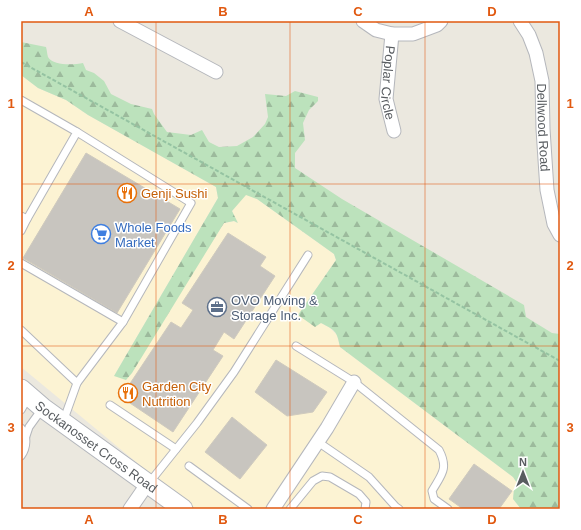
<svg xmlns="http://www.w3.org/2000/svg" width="581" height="530" viewBox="0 0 581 530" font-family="Arial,sans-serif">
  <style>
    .commercial { fill: #fcf3d3 }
    .forest { fill: url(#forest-firs) }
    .building { fill: #c8c5bf; stroke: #cfcabe }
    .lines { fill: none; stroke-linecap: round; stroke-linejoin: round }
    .lane-casing { stroke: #b5b7bc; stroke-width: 9 }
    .street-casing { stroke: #b5b7bc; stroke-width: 15 }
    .secondary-casing { stroke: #b3b6bc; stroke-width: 21 }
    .path { stroke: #95c3a2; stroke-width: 2; stroke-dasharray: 4 2; stroke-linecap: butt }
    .lane { stroke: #fff; stroke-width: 7 }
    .street { stroke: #fff; stroke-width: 13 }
    .secondary { stroke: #fff; stroke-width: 19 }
    .grid { fill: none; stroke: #e15910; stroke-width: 1; stroke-opacity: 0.55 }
    .labels { text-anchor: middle; stroke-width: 3; stroke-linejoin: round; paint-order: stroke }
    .street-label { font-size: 13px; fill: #585c60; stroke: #fff }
    .food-label { font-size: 13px; fill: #c56008; stroke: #fff; text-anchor: start }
    .shop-label { font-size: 13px; fill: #366cbe; stroke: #fff; text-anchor: start }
    .service-label { font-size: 13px; fill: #4e5e75; stroke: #fff; text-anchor: start }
    .neatline { fill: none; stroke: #e15910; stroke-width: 1.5 }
    .grid-label { font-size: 13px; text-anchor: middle; font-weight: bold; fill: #e15910 }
  </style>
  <defs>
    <pattern id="forest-firs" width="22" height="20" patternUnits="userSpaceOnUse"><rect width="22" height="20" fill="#bce2bc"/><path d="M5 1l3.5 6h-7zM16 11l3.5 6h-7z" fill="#9cba9c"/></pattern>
  </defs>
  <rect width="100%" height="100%" fill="#ebe8df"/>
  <polygon class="commercial" points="21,75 38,88 66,100 88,115 216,187 218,198 114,376 206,251 224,223 234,221 237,223 232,211 246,194 257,199 334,254 336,260 298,315 321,323 330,328 337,335 340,347 513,477 517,483 514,489 513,499 521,509 193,509 21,367"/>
  <path class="forest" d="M 21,42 L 46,47 C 47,50 47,54 48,57 C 53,66 74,65 83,63 L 86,70 L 94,73 L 104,81 L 111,94 L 131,104 L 152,109 L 154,114 L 167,132 L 191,135 L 202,130 L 209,142 L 219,147 L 237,146 L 253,137 L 265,124 L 268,117 L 265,94 L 286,96 L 295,91 L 318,97 L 318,101 L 309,110 L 303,123 L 305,140 L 295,153 L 295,168 L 342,199 L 524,305 L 526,317 L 552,333 L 560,334 L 560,509 L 521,509 L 513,499 L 514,489 L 517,483 L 513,477 L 340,347 C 337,331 335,330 321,323 L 315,327 L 298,315 L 336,260 L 334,254 L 257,199 L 246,195 L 232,211 L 238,223 L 234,221 L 224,223 L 132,373 L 126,380 L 114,376 L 218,198 L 216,187 L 88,115 L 66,100 L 38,88 L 21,75 Z"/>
  <g class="building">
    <polygon points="86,153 180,209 117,313 23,258"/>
    <polygon points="228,233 266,257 260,266 275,276 234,339 224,332 213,350 223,356 173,432 121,397 171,322 181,328 193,310 182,303"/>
    <polygon points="276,360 327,392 313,412 287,416 255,392"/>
    <polygon points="232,417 267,445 240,479 205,452"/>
    <polygon points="474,464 512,491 499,509 463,509 449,499"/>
  </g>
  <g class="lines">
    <defs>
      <g id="lane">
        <polyline points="21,100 77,132 27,219"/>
        <polyline points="77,132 191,203 123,322"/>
        <polyline points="21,216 27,219 21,231"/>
        <polyline points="21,263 123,322 77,383 21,330"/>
        <path d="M 296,346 L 354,382 L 439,450 C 449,469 441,475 432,491 L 434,499 L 448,509"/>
        <polyline points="110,405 176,449"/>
        <polyline points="21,410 29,396"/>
        <polyline points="63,422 77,383"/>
        <path d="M 21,428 C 28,435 27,448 21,456"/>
        <polyline points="26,436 29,427 42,409"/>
        <polyline points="318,442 369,477 396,507 399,509"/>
        <polyline points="189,466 248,509"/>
        <polyline points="149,483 197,423 234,372 308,255"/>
        <polyline points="290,509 313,481 322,476 330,477 359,494 366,502 365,509"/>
      </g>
      <g id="street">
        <polyline points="120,21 216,72"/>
        <polyline points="363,21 376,30 392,34 413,34 437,25 441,21"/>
        <path id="s1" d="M 520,21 L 529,35 L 536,53 L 542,81 L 543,129 L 547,190 L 554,224 L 560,235"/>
        <path id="s2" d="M 392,34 L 386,99 L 394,131"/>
        <polyline points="130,509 148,483"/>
        <polyline points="273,509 327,428 354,382"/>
      </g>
      <g id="secondary">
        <path id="s3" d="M 21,389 L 43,408 L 183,509"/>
      </g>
    </defs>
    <use href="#lane" class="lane-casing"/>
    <use href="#street" class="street-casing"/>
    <use href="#secondary" class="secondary-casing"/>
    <polyline class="path" points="21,62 560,361"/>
    <use href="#lane" class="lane"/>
    <use href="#street" class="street"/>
    <use href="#secondary" class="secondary"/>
  </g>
  <path class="grid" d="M 156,21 L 156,509M 290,21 L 290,509M 425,21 L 425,509M 21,184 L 560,184M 21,346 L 560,346"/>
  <defs>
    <symbol id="restaurant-ring" viewBox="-11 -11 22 22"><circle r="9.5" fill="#fff" stroke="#e8710a" stroke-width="1.5"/><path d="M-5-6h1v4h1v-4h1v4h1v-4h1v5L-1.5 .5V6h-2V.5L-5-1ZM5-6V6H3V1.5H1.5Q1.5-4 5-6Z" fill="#e8710a"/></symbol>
    <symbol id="supermarket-ring" viewBox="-11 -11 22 22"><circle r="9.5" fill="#fff" stroke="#3f7fe0" stroke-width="1.5"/><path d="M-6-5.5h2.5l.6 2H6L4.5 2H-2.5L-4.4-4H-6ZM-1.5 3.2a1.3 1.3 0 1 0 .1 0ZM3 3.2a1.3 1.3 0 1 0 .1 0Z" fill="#3f7fe0"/></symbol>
    <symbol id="office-ring" viewBox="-11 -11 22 22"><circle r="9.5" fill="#fff" stroke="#5c6f8a" stroke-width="1.5"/><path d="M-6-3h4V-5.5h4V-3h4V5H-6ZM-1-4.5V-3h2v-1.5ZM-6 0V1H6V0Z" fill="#5c6f8a"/></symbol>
  </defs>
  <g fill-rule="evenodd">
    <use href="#restaurant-ring" x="116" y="182" width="22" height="22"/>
    <use href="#supermarket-ring" x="90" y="223" width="22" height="22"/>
    <use href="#office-ring" x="206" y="296" width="22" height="22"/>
    <use href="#restaurant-ring" x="117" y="382" width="22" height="22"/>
  </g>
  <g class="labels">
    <g class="street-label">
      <text dy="5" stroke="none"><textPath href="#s2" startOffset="49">Poplar Circle</textPath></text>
      <text dy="5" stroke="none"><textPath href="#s1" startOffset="111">Dellwood Road</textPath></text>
      <text dy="5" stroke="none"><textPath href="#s3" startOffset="95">Sockanosset Cross Road</textPath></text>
    </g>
    <g class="food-label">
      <text x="141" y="198">Genji Sushi</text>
      <text x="142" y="391">Garden City<tspan x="142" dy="15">Nutrition</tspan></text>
    </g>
    <g class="shop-label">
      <text x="115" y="232">Whole Foods<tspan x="115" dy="15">Market</tspan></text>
    </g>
    <g class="service-label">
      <text x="231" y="305">OVO Moving &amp;<tspan x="231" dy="15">Storage Inc.</tspan></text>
    </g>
  </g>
  <rect width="581" height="530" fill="none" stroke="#ffffff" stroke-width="44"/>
  <g transform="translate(523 472)" stroke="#ffffff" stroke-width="3" paint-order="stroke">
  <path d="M0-3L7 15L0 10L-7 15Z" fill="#585c60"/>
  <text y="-6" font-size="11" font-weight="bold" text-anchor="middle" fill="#585c60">N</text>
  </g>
  <rect x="22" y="22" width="537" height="486" class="neatline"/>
  <g class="grid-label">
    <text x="89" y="16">A</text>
    <text x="223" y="16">B</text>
    <text x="358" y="16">C</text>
    <text x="492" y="16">D</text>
    <text x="11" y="108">1</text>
    <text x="570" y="108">1</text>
    <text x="11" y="270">2</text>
    <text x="570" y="270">2</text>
    <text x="11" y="432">3</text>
    <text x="570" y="432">3</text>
    <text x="89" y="524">A</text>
    <text x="223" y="524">B</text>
    <text x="358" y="524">C</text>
    <text x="492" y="524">D</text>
  </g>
</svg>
